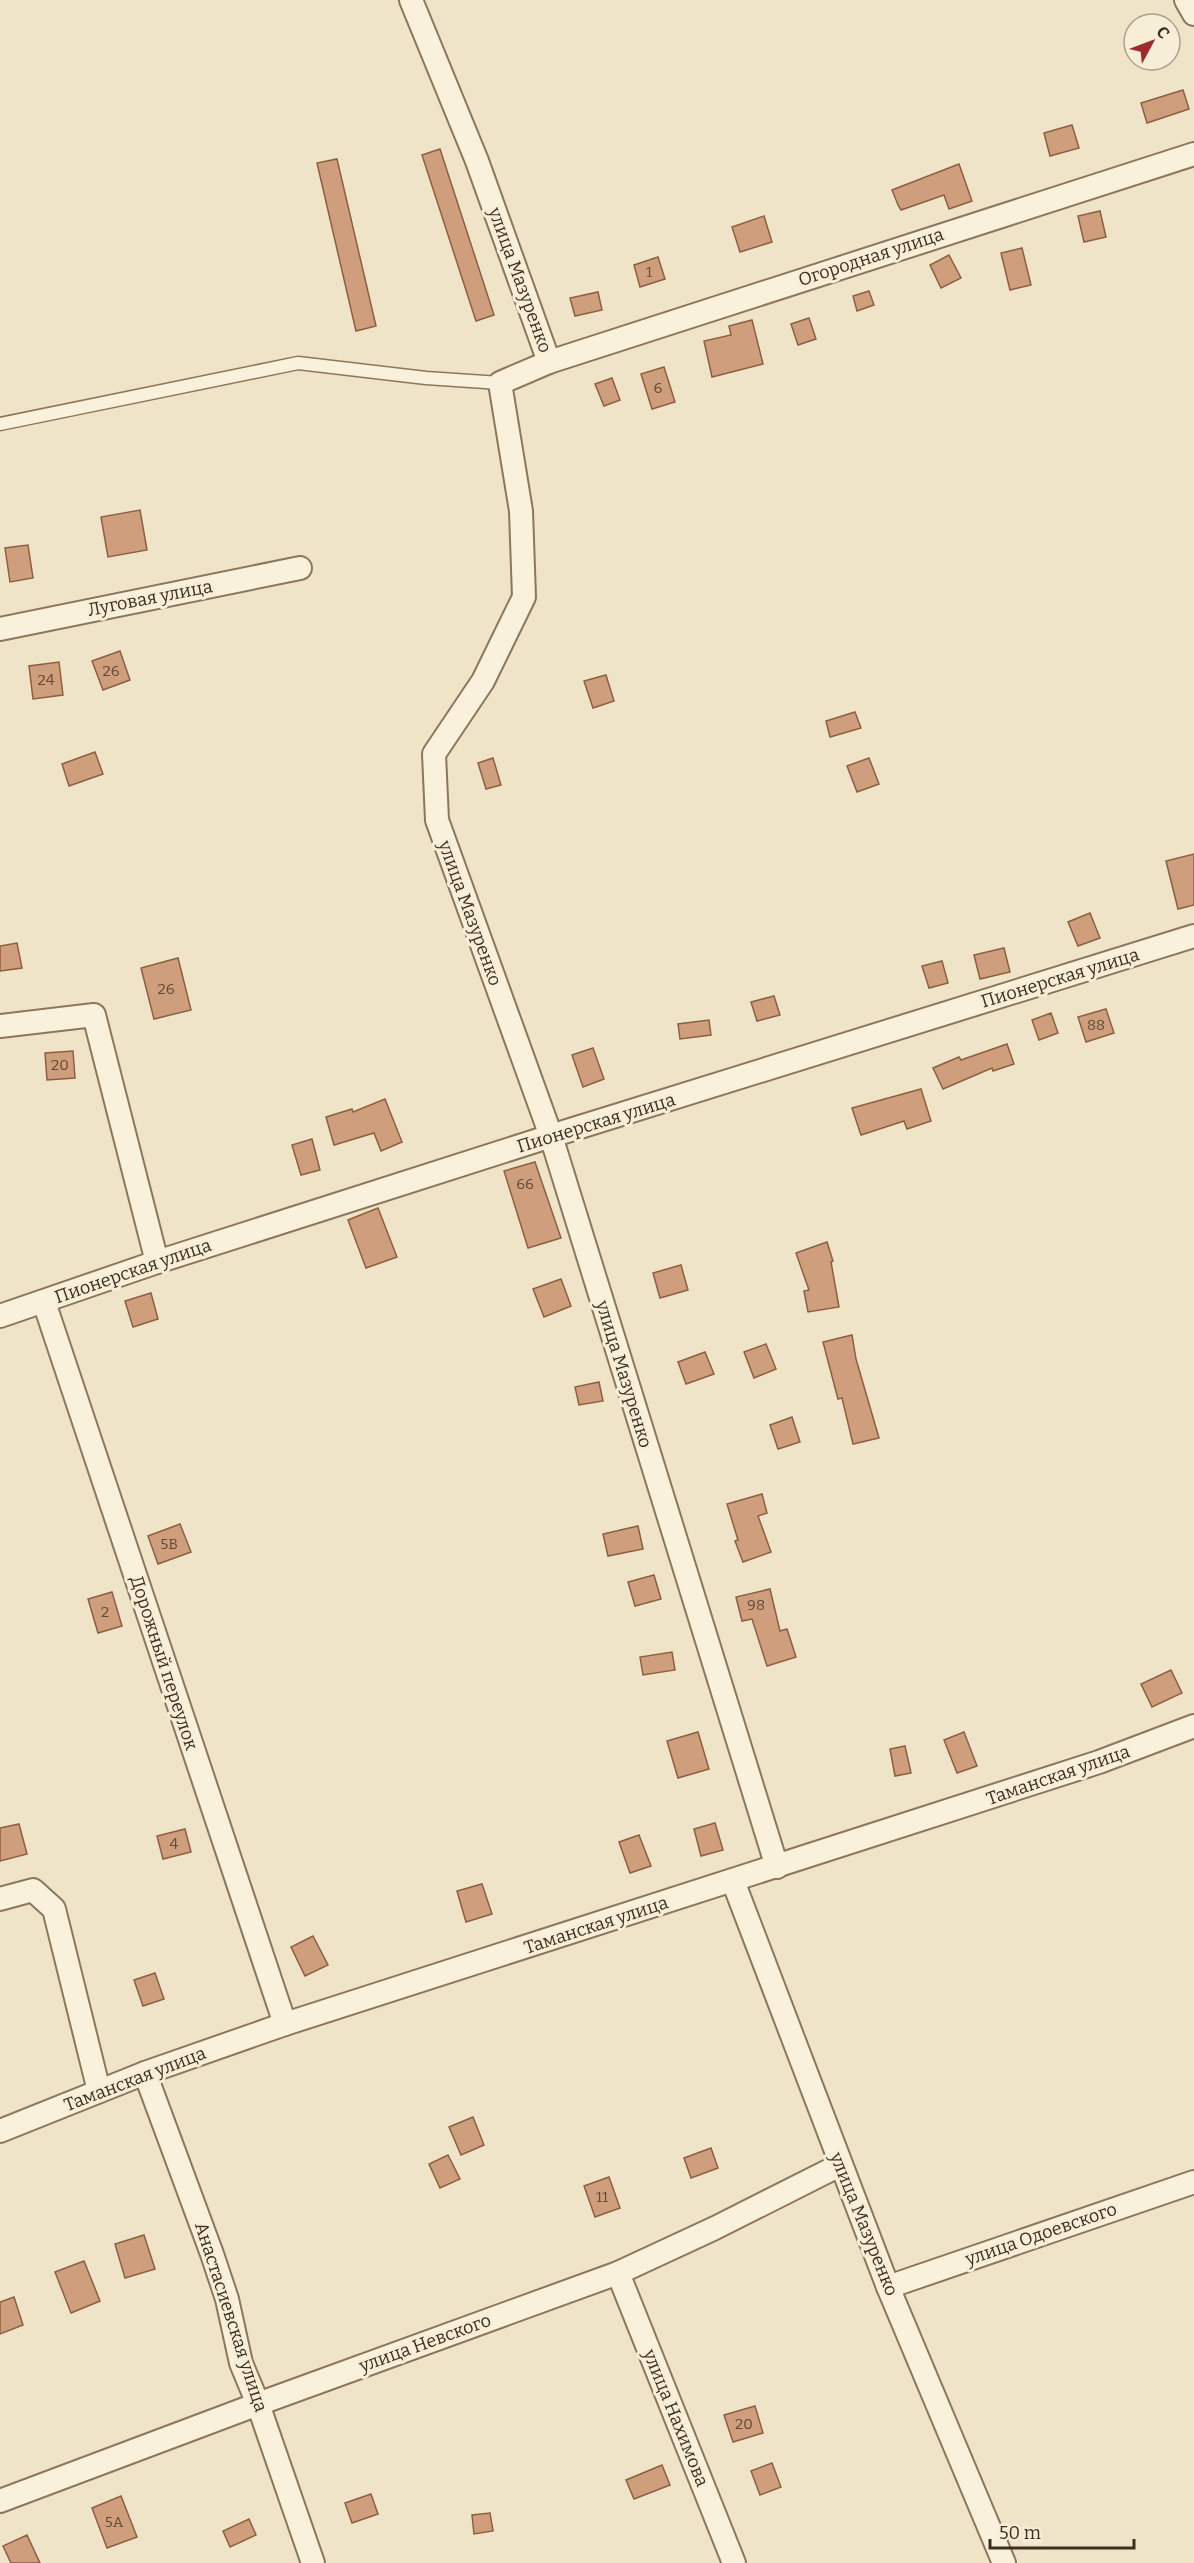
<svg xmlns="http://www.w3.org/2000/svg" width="1194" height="2563" viewBox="0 0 1194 2563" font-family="Bitter,serif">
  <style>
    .building { fill: #cf9f7d; stroke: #8d5f41; stroke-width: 1.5 }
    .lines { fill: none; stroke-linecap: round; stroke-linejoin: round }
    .service-casing { stroke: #8d765c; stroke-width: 15 }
    .minor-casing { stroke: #8d765c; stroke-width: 26 }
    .service { stroke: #faf1dc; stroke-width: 12 }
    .minor { stroke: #faf1dc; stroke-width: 22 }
    .labels { text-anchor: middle; stroke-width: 6; stroke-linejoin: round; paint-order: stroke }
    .number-label { font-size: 15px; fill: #624a37 }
    .street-label { font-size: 18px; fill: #3d2e20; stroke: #f7eed8 }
  </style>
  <rect width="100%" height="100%" fill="#f0e4c8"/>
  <g class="building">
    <polygon points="1183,90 1189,109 1147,123 1141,103"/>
    <polygon points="1072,125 1079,148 1050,156 1044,133"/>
    <polygon points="440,149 494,315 476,321 422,155"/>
    <polygon points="337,159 376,326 356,331 317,163"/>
    <polygon points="959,164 972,201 949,209 944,195 901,210 898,205 892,190"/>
    <polygon points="1100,211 1106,237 1084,242 1078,216"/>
    <polygon points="764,216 772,242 740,252 732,227"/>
    <polygon points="1022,248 1031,285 1010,290 1001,253"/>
    <polygon points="949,255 961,278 941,288 930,265"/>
    <polygon points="658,257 665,279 640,287 634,265"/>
    <polygon points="869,291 874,305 857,311 853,296"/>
    <polygon points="598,292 602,310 575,316 570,298"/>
    <polygon points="809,318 816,339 798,345 791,324"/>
    <polygon points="752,320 763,364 712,377 704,341 731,335 729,326"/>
    <polygon points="664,367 675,402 652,409 641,374"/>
    <polygon points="612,378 620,400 604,406 595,384"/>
    <polygon points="140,510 147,550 108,557 101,517"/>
    <polygon points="28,545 33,578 10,582 5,548"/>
    <polygon points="120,651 130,680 103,690 92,661"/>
    <polygon points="59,662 63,695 33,699 29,666"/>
    <polygon points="606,675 614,701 593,708 584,681"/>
    <polygon points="855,712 861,728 830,737 826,721"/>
    <polygon points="95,752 103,774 69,786 62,764"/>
    <polygon points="493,758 501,785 486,789 478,763"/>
    <polygon points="869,758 879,784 857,792 847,766"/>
    <polygon points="1194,854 1194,905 1178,909 1166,861"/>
    <polygon points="1090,913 1100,938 1078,946 1068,922"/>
    <polygon points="17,943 22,968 0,971 0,946"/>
    <polygon points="1004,948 1010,972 980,979 974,955"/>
    <polygon points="178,958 191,1010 154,1019 141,968"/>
    <polygon points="942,961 948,983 929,988 922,966"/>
    <polygon points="774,996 780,1015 757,1021 751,1002"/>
    <polygon points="1106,1009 1114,1033 1086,1042 1078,1017"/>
    <polygon points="1051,1013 1058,1033 1039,1040 1032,1020"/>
    <polygon points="709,1020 711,1035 680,1039 678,1024"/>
    <polygon points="1007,1044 1014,1064 993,1071 992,1068 943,1089 933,1068 959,1057 961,1060"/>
    <polygon points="593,1048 604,1079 583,1087 572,1055"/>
    <polygon points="73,1051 75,1078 47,1080 45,1053"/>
    <polygon points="921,1089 931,1121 907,1129 904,1121 861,1135 852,1108"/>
    <polygon points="385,1099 402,1142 381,1151 374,1133 334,1145 326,1117 352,1109 353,1112"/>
    <polygon points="312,1139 320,1170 301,1175 292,1145"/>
    <polygon points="535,1162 561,1238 528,1248 504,1171"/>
    <polygon points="378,1208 397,1257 366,1268 348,1220"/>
    <polygon points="827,1242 833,1261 831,1262 839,1307 808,1312 804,1291 809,1290 796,1253"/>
    <polygon points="681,1265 688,1290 660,1298 653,1273"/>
    <polygon points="561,1279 571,1306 544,1317 533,1289"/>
    <polygon points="151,1293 158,1319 133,1327 125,1301"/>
    <polygon points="852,1335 856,1359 879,1438 853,1444 842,1398 838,1399 823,1342"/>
    <polygon points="766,1344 776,1369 754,1378 744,1352"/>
    <polygon points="705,1352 714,1374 686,1384 678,1362"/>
    <polygon points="599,1382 603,1401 579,1405 575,1387"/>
    <polygon points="792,1417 800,1442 778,1449 770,1425"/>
    <polygon points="762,1494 767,1513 758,1516 771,1552 743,1562 735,1541 738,1540 727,1504"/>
    <polygon points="180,1524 191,1552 158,1564 148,1536"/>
    <polygon points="638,1526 643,1549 608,1556 603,1534"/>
    <polygon points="654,1575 661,1599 635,1606 628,1582"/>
    <polygon points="770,1589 780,1631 787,1629 796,1657 767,1666 752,1619 742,1621 736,1597"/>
    <polygon points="112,1592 122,1626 98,1633 88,1599"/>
    <polygon points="672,1652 675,1670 643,1675 640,1657"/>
    <polygon points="1171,1670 1182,1693 1152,1707 1141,1684"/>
    <polygon points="698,1732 709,1769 678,1778 667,1741"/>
    <polygon points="964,1732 977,1766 957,1773 944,1740"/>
    <polygon points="905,1746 911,1773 895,1776 890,1749"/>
    <polygon points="715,1823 723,1850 701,1856 694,1829"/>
    <polygon points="19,1824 27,1854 0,1861 0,1828"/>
    <polygon points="185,1829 191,1852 163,1859 157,1836"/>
    <polygon points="639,1835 651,1866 630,1873 619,1842"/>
    <polygon points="482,1884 492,1914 466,1922 457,1891"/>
    <polygon points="313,1936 328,1965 305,1976 291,1947"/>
    <polygon points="155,1973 164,1999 143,2006 134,1980"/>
    <polygon points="473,2117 484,2145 461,2155 449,2127"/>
    <polygon points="711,2148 718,2168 691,2178 684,2158"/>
    <polygon points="448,2155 460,2179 440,2188 429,2164"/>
    <polygon points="609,2177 620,2208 595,2217 584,2186"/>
    <polygon points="144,2235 155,2269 125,2278 115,2244"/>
    <polygon points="84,2261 100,2301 71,2313 55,2272"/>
    <polygon points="14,2297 23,2325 0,2334 0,2302"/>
    <polygon points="755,2406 763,2433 733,2442 724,2415"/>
    <polygon points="772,2463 781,2487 760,2495 751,2471"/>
    <polygon points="662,2465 670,2485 634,2499 626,2480"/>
    <polygon points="371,2494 378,2514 352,2523 345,2503"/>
    <polygon points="121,2496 137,2537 107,2548 92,2508"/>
    <polygon points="490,2513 493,2531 474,2534 472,2515"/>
    <polygon points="249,2519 256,2535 230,2547 223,2531"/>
    <polygon points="27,2535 40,2563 11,2563 3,2546"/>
  </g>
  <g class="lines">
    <defs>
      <polyline id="service" points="0,424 298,363 426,378 500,383"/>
      <g id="minor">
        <polyline points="411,0 477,161 549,362 500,383 521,511 524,597 483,681 434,754 437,820 551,1136 777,1867"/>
        <polyline points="1186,0 1194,14"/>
        <polyline points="549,362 1194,154"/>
        <polyline points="0,629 300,568"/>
        <polyline points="0,1026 94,1015 157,1262"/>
        <polyline points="44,1302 285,2024"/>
        <polyline points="0,1316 157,1262 551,1136 1194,936"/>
        <polyline points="733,1881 888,2287 1004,2563"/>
        <polyline points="0,1899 33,1890 54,1909 99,2091"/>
        <polyline points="145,2073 212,2254 227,2299 241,2363 258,2404 313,2563"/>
        <polyline points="0,2131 145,2073 285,2024 1099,1762 1194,1726"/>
        <polyline points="618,2273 734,2563"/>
        <polyline points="888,2287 1194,2182"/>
        <polyline points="0,2501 258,2404 618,2273 715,2228 840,2165"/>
      </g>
    </defs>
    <use href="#service" class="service-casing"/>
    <use href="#minor" class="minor-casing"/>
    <use href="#service" class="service"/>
    <use href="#minor" class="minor"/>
  </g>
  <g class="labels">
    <g class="number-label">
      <text x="649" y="277">1</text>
      <text x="658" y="393">6</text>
      <text x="111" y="676">26</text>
      <text x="46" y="685">24</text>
      <text x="166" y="994">26</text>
      <text x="1096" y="1030">88</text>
      <text x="60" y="1070">20</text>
      <text x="525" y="1189">66</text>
      <text x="169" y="1549">5В</text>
      <text x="756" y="1610">98</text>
      <text x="105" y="1617">2</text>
      <text x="174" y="1849">4</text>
      <text x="602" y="2202">11</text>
      <text x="744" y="2429">20</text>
      <text x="114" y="2527">5А</text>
    </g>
    <g class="street-label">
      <text transform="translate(871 257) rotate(-18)" y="6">Огородная улица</text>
      <text transform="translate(520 280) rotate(70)" y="6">улица Мазуренко</text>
      <text transform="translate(150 598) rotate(-11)" y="6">Луговая улица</text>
      <text transform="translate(470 913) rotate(70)" y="6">улица Мазуренко</text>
      <text transform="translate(1060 978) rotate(-17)" y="6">Пионерская улица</text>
      <text transform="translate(596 1123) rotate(-17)" y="6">Пионерская улица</text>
      <text transform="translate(133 1271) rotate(-19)" y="6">Пионерская улица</text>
      <text transform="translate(624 1374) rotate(73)" y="6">улица Мазуренко</text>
      <text transform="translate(164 1663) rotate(72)" y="6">Дорожный переулок</text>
      <text transform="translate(1058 1775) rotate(-19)" y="6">Таманская улица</text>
      <text transform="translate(596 1925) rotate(-18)" y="6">Таманская улица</text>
      <text transform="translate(135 2079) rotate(-21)" y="6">Таманская улица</text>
      <text transform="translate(864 2224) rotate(68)" y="6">улица Мазуренко</text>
      <text transform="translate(1041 2234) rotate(-19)" y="6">улица Одоевского</text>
      <text transform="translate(231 2317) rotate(72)" y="6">Анастасиевская улица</text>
      <text transform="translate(425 2343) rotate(-20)" y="6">улица Невского</text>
      <text transform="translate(676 2418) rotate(68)" y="6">улица Нахимова</text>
    </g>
  </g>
  <g transform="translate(1152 42) rotate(49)"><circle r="28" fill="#f7eed8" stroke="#ada18e" stroke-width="1.5"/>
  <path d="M0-4.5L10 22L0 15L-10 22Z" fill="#9e2a2b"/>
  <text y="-9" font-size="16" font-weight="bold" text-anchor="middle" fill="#3d2e20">С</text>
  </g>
  <path d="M990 2539v9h144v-9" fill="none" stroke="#3d2e20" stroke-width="3"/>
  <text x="999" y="2539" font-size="18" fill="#3d2e20" stroke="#f7eed8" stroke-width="4.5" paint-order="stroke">50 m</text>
</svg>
